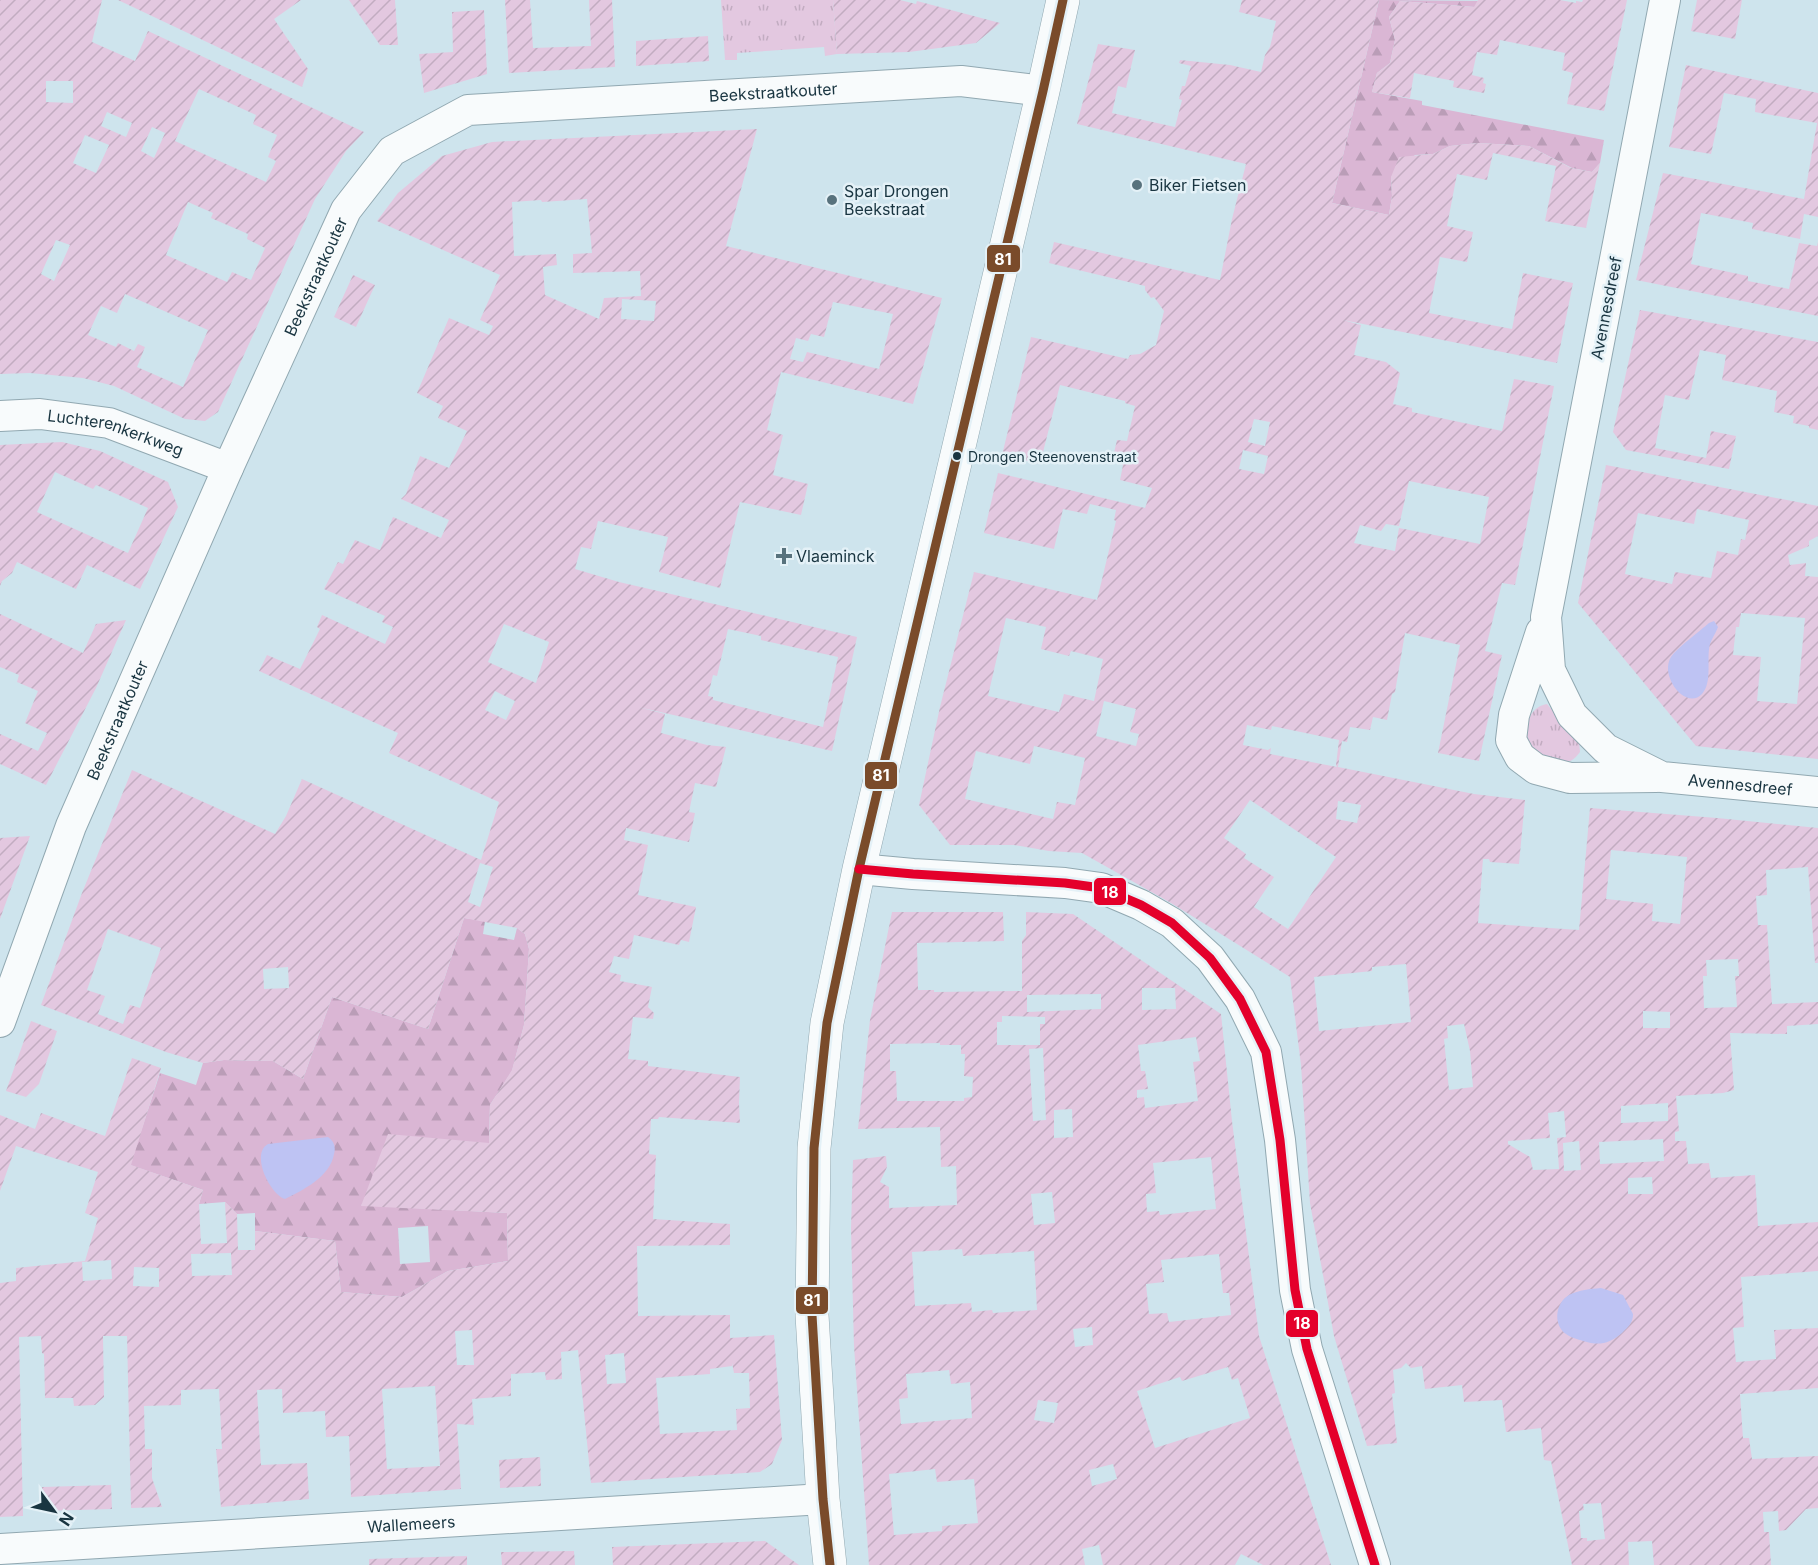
<svg xmlns="http://www.w3.org/2000/svg" width="1818" height="1565" viewBox="0 0 1818 1565" font-family="Inter,sans-serif">
  <style>
    .grass { fill: url(#grass-tufts) }
    .forest { fill: url(#forest-firs); fill-rule: evenodd }
    .garden { fill: url(#garden-furrows); fill-rule: evenodd }
    .water { fill: #bec3f3 }
    .lines { fill: none; stroke-linecap: round; stroke-linejoin: round }
    .minor-casing { stroke: #91a8b1; stroke-width: 32 }
    .tertiary-casing { stroke: #91a8b1; stroke-width: 34 }
    .minor { stroke: #f8fbfc; stroke-width: 30 }
    .tertiary { stroke: #f8fbfc; stroke-width: 33 }
    .bus-1-casing { stroke: #e4f1f7; stroke-width: 14 }
    .bus-2-casing { stroke: #e4f1f7; stroke-width: 14 }
    .bus-1 { stroke: #7a4b2a; stroke-width: 9 }
    .bus-2 { stroke: #e4002b; stroke-width: 9 }
    .poi-dot { fill: #58727d; stroke: #e4f1f7; stroke-width: 2 }
    .bus-dot { fill: #193541; stroke: #e4f1f7; stroke-width: 2 }
    .labels { text-anchor: middle; stroke-width: 5; stroke-linejoin: round; paint-order: stroke }
    .bus-label { font-size: 14px; fill: #193541; stroke: #e4f1f7; text-anchor: start }
    .street-label { font-size: 16px; fill: #193541; stroke: #e4f1f7 }
    .poi-label { font-size: 16px; fill: #193541; stroke: #e4f1f7; text-anchor: start }
    .line-badge { stroke: #e4f1f7; stroke-width: 2 }
    .badge-label { font-size: 16px; text-anchor: middle; font-weight: bold; fill: #fff }
  </style>
  <defs>
    <pattern id="grass-tufts" width="24" height="20" patternUnits="userSpaceOnUse" patternTransform="scale(1.5)"><rect width="24" height="20" fill="#e3c8e0"/><path d="M3 7l-1-3M5 7V3M7 7l1-3M15 17l-1-3M17 17v-4M19 17l1-3" fill="none" stroke="#c2acc1"/></pattern>
    <pattern id="forest-firs" width="22" height="20" patternUnits="userSpaceOnUse" patternTransform="scale(1.5)"><rect width="22" height="20" fill="#dab6d4"/><path d="M5 1l3.5 6h-7zM16 11l3.5 6h-7z" fill="#ba9db7"/></pattern>
    <pattern id="garden-furrows" width="10" height="10" patternUnits="userSpaceOnUse" patternTransform="scale(1.5)"><rect width="10" height="10" fill="#e3c8e0"/><path d="M-1 1l2-2M0 10L10 0M9 11l2-2" fill="none" stroke="#c2acc1"/></pattern>
  </defs>
  <rect width="100%" height="100%" fill="#cee4ed"/>
  <g class="grass">
    <polygon points="721,0 833,0 837,54 825,56 824,47 737,53 737,60 725,60"/>
    <path d="M 1547,704 L 1579,742 L 1580,752 C 1570,766 1562,763 1547,758 C 1543,757 1538,756 1535,753 C 1520,738 1526,707 1547,704 Z"/>
  </g>
  <g class="forest">
    <polygon points="1379,0 1479,1 1475,7 1400,1 1389,17 1395,40 1390,63 1377,73 1372,92 1422,101 1422,105 1604,140 1600,163 1592,172 1572,168 1529,146 1478,143 1450,146 1433,154 1415,155 1391,177 1392,196 1389,215 1332,203"/>
    <path d="M 464,918 L 485,921 L 483,934 L 514,940 L 517,928 L 525,934 L 529,949 L 524,1025 L 512,1071 L 490,1105 L 489,1143 L 361,1205 L 507,1213 L 508,1261 L 448,1271 L 402,1297 L 341,1292 L 335,1241 L 255,1231 L 255,1213 L 237,1214 L 225,1202 L 199,1204 L 203,1190 L 130,1165 L 160,1073 L 196,1085 L 203,1063 L 224,1060 L 273,1061 L 303,1079 L 332,997 L 428,1029 ZM 428,1226 L 430,1262 L 400,1264 L 398,1228 Z"/>
  </g>
  <g class="garden">
    <path d="M 0,0 L 102,0 L 92,42 L 135,61 L 148,31 L 364,132 L 346,151 L 315,199 L 218,412 L 205,421 L 185,419 L 114,386 L 83,378 L 30,373 L 0,374 ZM 46,81 L 73,81 L 73,103 L 46,102 ZM 199,89 L 256,115 L 253,124 L 277,135 L 268,157 L 276,161 L 266,182 L 175,141 ZM 107,112 L 132,123 L 126,137 L 101,126 ZM 152,127 L 165,133 L 154,158 L 141,151 ZM 85,135 L 109,145 L 96,173 L 73,163 ZM 188,202 L 213,213 L 211,218 L 248,234 L 247,239 L 265,248 L 251,280 L 232,272 L 227,282 L 166,255 ZM 56,240 L 70,245 L 54,281 L 41,274 ZM 125,294 L 208,330 L 183,387 L 137,367 L 145,347 L 138,344 L 134,351 L 118,343 L 116,347 L 88,335 L 101,306 L 117,313 Z"/>
    <polygon points="118,0 301,0 274,19 308,69 302,87"/>
    <polygon points="349,0 395,0 398,45 380,45"/>
    <polygon points="505,0 530,0 533,48 591,46 589,0 612,0 615,67 509,73"/>
    <polygon points="833,0 900,0 916,4 917,1 1000,23 976,43 909,52 837,54"/>
    <path d="M 1242,0 L 1379,0 L 1332,203 L 1389,215 L 1392,196 L 1391,177 L 1399,157 L 1433,154 L 1450,146 L 1478,143 L 1529,146 L 1571,168 L 1592,172 L 1600,163 L 1586,228 L 1545,221 L 1556,166 L 1493,153 L 1487,180 L 1457,174 L 1447,226 L 1473,232 L 1467,262 L 1440,257 L 1429,313 L 1512,329 L 1523,273 L 1573,283 L 1557,363 L 1343,320 L 1361,325 L 1354,355 L 1386,362 L 1400,373 L 1393,404 L 1412,408 L 1412,412 L 1502,431 L 1514,379 L 1554,386 L 1515,585 L 1502,583 L 1485,651 L 1502,655 L 1479,761 L 1438,753 L 1460,645 L 1405,633 L 1395,692 L 1392,694 L 1387,720 L 1373,717 L 1370,730 L 1350,727 L 1347,742 L 1342,741 L 1338,767 L 1474,794 L 1525,800 L 1519,864 L 1490,862 L 1489,859 L 1483,859 L 1478,923 L 1579,930 L 1590,808 L 1717,818 L 1818,828 L 1818,963 L 1815,963 L 1808,867 L 1766,870 L 1767,895 L 1756,896 L 1758,925 L 1767,925 L 1772,1004 L 1818,1002 L 1818,1024 L 1787,1026 L 1787,1034 L 1730,1033 L 1734,1090 L 1723,1093 L 1676,1096 L 1679,1131 L 1675,1132 L 1675,1141 L 1686,1141 L 1688,1164 L 1709,1163 L 1711,1178 L 1755,1175 L 1758,1226 L 1818,1222 L 1818,1271 L 1741,1277 L 1744,1327 L 1733,1328 L 1736,1362 L 1776,1359 L 1774,1330 L 1818,1328 L 1818,1388 L 1740,1394 L 1743,1438 L 1749,1438 L 1752,1459 L 1818,1456 L 1818,1508 L 1806,1509 L 1786,1530 L 1779,1531 L 1778,1511 L 1763,1512 L 1764,1532 L 1769,1532 L 1771,1565 L 1654,1565 L 1652,1541 L 1628,1542 L 1629,1565 L 1572,1565 L 1551,1461 L 1544,1460 L 1541,1428 L 1506,1432 L 1502,1400 L 1464,1402 L 1462,1385 L 1425,1389 L 1422,1366 L 1411,1368 L 1406,1363 L 1401,1368 L 1393,1370 L 1395,1393 L 1392,1394 L 1397,1443 L 1367,1446 L 1334,1336 L 1310,1203 L 1301,1065 L 1290,977 L 1171,903 L 1082,853 L 1049,851 L 1014,845 L 950,845 L 919,805 L 940,707 L 974,572 L 1097,600 L 1116,521 L 1114,520 L 1116,510 L 1090,504 L 1087,514 L 1063,509 L 1054,549 L 984,533 L 998,473 L 1145,508 L 1152,488 L 1120,480 L 1123,465 L 1113,457 L 1117,440 L 1127,441 L 1135,406 L 1125,403 L 1125,401 L 1060,385 L 1040,464 L 1002,455 L 1031,337 L 1128,359 L 1130,355 L 1140,354 L 1156,345 L 1164,311 L 1154,297 L 1151,298 L 1145,290 L 1145,286 L 1049,263 L 1054,242 L 1220,280 L 1232,219 L 1246,164 L 1077,124 L 1098,44 L 1135,50 L 1126,88 L 1118,86 L 1112,113 L 1175,127 L 1182,100 L 1179,99 L 1182,86 L 1185,86 L 1191,66 L 1179,63 L 1180,60 L 1230,65 L 1261,72 L 1265,55 L 1270,47 L 1276,21 L 1239,12 ZM 1254,419 L 1270,422 L 1265,446 L 1248,442 ZM 1243,450 L 1268,456 L 1264,474 L 1239,469 ZM 1409,481 L 1489,497 L 1480,544 L 1399,528 L 1395,551 L 1354,543 L 1360,525 L 1381,531 L 1386,524 L 1399,526 ZM 1006,618 L 1046,627 L 1041,649 L 1069,656 L 1071,651 L 1103,659 L 1094,701 L 1064,694 L 1059,712 L 988,696 ZM 1104,701 L 1136,709 L 1130,732 L 1139,734 L 1136,746 L 1096,736 ZM 1247,725 L 1271,730 L 1272,726 L 1339,740 L 1336,765 L 1337,767 L 1270,754 L 1271,748 L 1268,750 L 1243,745 ZM 1034,746 L 1085,758 L 1075,805 L 1057,802 L 1053,819 L 965,799 L 976,751 L 1030,764 ZM 1250,800 L 1336,857 L 1288,929 L 1254,907 L 1274,877 L 1244,858 L 1246,854 L 1224,838 ZM 1338,801 L 1361,805 L 1357,823 L 1336,819 ZM 1611,850 L 1687,857 L 1680,924 L 1652,921 L 1653,904 L 1606,899 ZM 1738,959 L 1739,976 L 1735,976 L 1737,1007 L 1704,1008 L 1703,976 L 1707,976 L 1706,960 ZM 1406,964 L 1411,1022 L 1319,1031 L 1314,977 L 1372,971 L 1372,967 ZM 1643,1011 L 1670,1012 L 1670,1028 L 1643,1028 ZM 1464,1024 L 1470,1051 L 1473,1087 L 1449,1090 L 1444,1039 L 1448,1038 L 1447,1026 ZM 1668,1103 L 1668,1121 L 1621,1123 L 1621,1106 ZM 1564,1111 L 1566,1137 L 1557,1138 L 1559,1169 L 1533,1170 L 1530,1157 L 1508,1144 L 1508,1141 L 1550,1138 L 1548,1113 ZM 1663,1139 L 1664,1161 L 1600,1164 L 1599,1142 ZM 1579,1141 L 1581,1170 L 1564,1171 L 1563,1143 ZM 1652,1177 L 1653,1194 L 1628,1194 L 1628,1178 ZM 1601,1503 L 1605,1539 L 1587,1541 L 1587,1538 L 1581,1538 L 1579,1511 L 1584,1510 L 1583,1504 Z"/>
    <polygon points="1478,0 1560,0 1576,3 1576,1 1582,2 1583,0 1627,0 1604,111 1567,104 1573,73 1562,70 1565,53 1500,40 1497,55 1477,52 1472,75 1484,78 1483,83 1486,84 1484,93 1453,87 1454,81 1414,73 1410,98 1372,92 1377,73 1390,63 1395,40 1389,17 1400,1 1474,7"/>
    <polygon points="1697,0 1742,0 1735,39 1691,31"/>
    <polygon points="484,10 487,74 424,93 419,54 453,52 452,12"/>
    <polygon points="708,36 709,61 636,66 636,41"/>
    <polygon points="1686,65 1818,93 1818,217 1804,214 1800,239 1752,229 1753,223 1701,213 1691,264 1748,276 1748,281 1789,289 1799,243 1817,246 1818,242 1818,316 1636,280 1663,173 1804,199 1817,123 1755,112 1756,99 1724,93 1711,154 1669,147"/>
    <path d="M 757,129 L 726,246 L 942,298 L 913,404 L 781,372 L 767,430 L 783,435 L 773,475 L 808,484 L 801,515 L 740,502 L 720,588 L 659,572 L 668,537 L 598,521 L 591,549 L 581,547 L 575,569 L 619,582 L 857,637 L 832,751 L 638,707 L 665,714 L 661,733 L 707,745 L 726,747 L 716,787 L 695,783 L 689,812 L 695,813 L 689,842 L 626,828 L 624,840 L 648,845 L 638,895 L 696,907 L 689,942 L 681,940 L 679,945 L 634,935 L 629,959 L 614,956 L 609,972 L 621,975 L 620,981 L 652,987 L 648,1007 L 654,1013 L 653,1019 L 633,1017 L 628,1059 L 648,1061 L 648,1066 L 740,1077 L 739,1103 L 740,1123 L 659,1117 L 658,1119 L 651,1119 L 649,1154 L 656,1155 L 653,1219 L 730,1224 L 730,1245 L 637,1246 L 638,1316 L 730,1315 L 730,1338 L 774,1335 L 782,1440 L 772,1464 L 760,1472 L 591,1483 L 578,1350 L 561,1352 L 562,1379 L 546,1380 L 545,1372 L 511,1374 L 511,1396 L 472,1399 L 474,1425 L 457,1424 L 461,1489 L 351,1497 L 349,1436 L 326,1437 L 325,1411 L 283,1413 L 282,1389 L 257,1390 L 261,1465 L 307,1463 L 309,1499 L 221,1507 L 216,1449 L 222,1449 L 219,1389 L 181,1390 L 181,1405 L 144,1406 L 145,1449 L 152,1449 L 152,1478 L 162,1507 L 131,1508 L 127,1336 L 103,1336 L 104,1397 L 95,1405 L 74,1406 L 73,1398 L 45,1398 L 44,1354 L 42,1353 L 41,1336 L 19,1337 L 23,1516 L 0,1517 L 0,1283 L 16,1281 L 16,1268 L 85,1261 L 98,1218 L 85,1213 L 98,1172 L 16,1146 L 0,1191 L 0,1115 L 35,1129 L 41,1113 L 105,1136 L 132,1058 L 161,1068 L 131,1165 L 203,1190 L 199,1204 L 201,1244 L 227,1243 L 225,1202 L 237,1214 L 238,1250 L 255,1250 L 255,1231 L 335,1241 L 341,1292 L 402,1297 L 448,1271 L 508,1261 L 507,1213 L 361,1206 L 388,1134 L 489,1143 L 490,1105 L 512,1070 L 524,1025 L 529,949 L 525,934 L 517,928 L 464,918 L 428,1029 L 332,997 L 303,1079 L 273,1061 L 224,1060 L 203,1063 L 166,1052 L 41,1005 L 82,893 L 132,770 L 275,834 L 286,816 L 302,779 L 481,860 L 499,802 L 389,753 L 398,733 L 259,671 L 267,655 L 300,669 L 320,629 L 317,627 L 322,615 L 385,644 L 393,627 L 382,622 L 385,616 L 324,589 L 338,562 L 343,564 L 355,540 L 380,550 L 393,517 L 441,538 L 449,520 L 401,499 L 406,494 L 420,456 L 449,468 L 467,431 L 438,418 L 443,406 L 417,393 L 449,318 L 489,335 L 493,326 L 480,320 L 500,275 L 377,221 L 398,193 L 442,156 L 492,142 ZM 587,199 L 592,253 L 573,254 L 573,273 L 640,271 L 641,296 L 604,298 L 599,319 L 545,295 L 543,267 L 557,265 L 556,254 L 514,256 L 512,202 L 541,200 L 542,202 ZM 622,299 L 656,301 L 654,321 L 621,319 ZM 833,302 L 893,314 L 879,369 L 807,352 L 803,362 L 790,359 L 796,338 L 808,341 L 811,334 L 824,337 ZM 504,624 L 549,642 L 536,683 L 488,662 ZM 728,629 L 761,636 L 761,640 L 838,657 L 823,727 L 713,700 L 713,697 L 708,696 L 713,675 L 717,676 ZM 495,691 L 515,701 L 506,720 L 485,710 ZM 480,863 L 493,867 L 480,907 L 468,902 ZM 108,929 L 161,948 L 140,1008 L 130,1005 L 123,1024 L 98,1014 L 105,996 L 87,990 ZM 288,967 L 289,988 L 264,989 L 263,969 ZM 231,1253 L 232,1275 L 192,1276 L 191,1254 ZM 111,1260 L 112,1279 L 83,1281 L 82,1262 ZM 134,1267 L 159,1268 L 159,1287 L 133,1286 ZM 472,1330 L 474,1365 L 457,1365 L 455,1331 ZM 624,1353 L 626,1383 L 607,1384 L 605,1355 ZM 732,1363 L 734,1373 L 749,1373 L 750,1408 L 736,1409 L 737,1430 L 660,1434 L 656,1378 L 710,1374 L 710,1369 L 732,1366 ZM 435,1386 L 440,1466 L 387,1469 L 382,1389 Z"/>
    <polygon points="353,275 375,285 356,327 334,317"/>
    <polygon points="1640,310 1818,342 1818,430 1809,428 1809,426 1793,423 1794,416 1774,412 1777,391 1722,380 1726,355 1700,350 1689,400 1665,395 1655,448 1706,458 1711,431 1736,436 1729,469 1626,450 1613,432"/>
    <path d="M 62,442 L 100,451 L 168,482 L 178,507 L 140,589 L 87,565 L 76,589 L 17,562 L 12,573 L 2,581 L 0,586 L 0,445 ZM 55,472 L 93,489 L 96,485 L 148,508 L 128,553 L 37,512 Z"/>
    <path d="M 1606,465 L 1818,506 L 1818,536 L 1809,541 L 1809,546 L 1788,555 L 1790,565 L 1806,563 L 1805,576 L 1818,577 L 1818,759 L 1696,746 L 1578,603 ZM 1697,509 L 1749,520 L 1745,540 L 1741,539 L 1738,555 L 1717,551 L 1711,578 L 1675,572 L 1672,584 L 1625,574 L 1638,513 L 1694,524 ZM 1741,613 L 1805,618 L 1797,704 L 1757,701 L 1761,657 L 1733,655 L 1736,627 L 1739,627 Z"/>
    <polygon points="0,614 83,653 96,624 126,620 96,688 46,785 0,764 0,734 38,751 47,733 25,723 38,691 17,682 19,675 0,667"/>
    <polygon points="30,836 0,919 0,838"/>
    <path d="M 892,912 L 1003,912 L 1004,941 L 917,943 L 918,990 L 934,990 L 934,992 L 1022,991 L 1022,941 L 1026,935 L 1026,912 L 1073,914 L 1221,1014 L 1232,1121 L 1259,1336 L 1331,1565 L 1263,1565 L 1241,1554 L 1235,1565 L 1103,1565 L 1099,1545 L 1082,1549 L 1085,1565 L 869,1565 L 854,1346 L 851,1228 L 853,1160 L 886,1156 L 887,1167 L 880,1182 L 889,1187 L 889,1208 L 957,1205 L 956,1166 L 941,1167 L 940,1127 L 858,1129 L 870,1020 ZM 1142,988 L 1175,988 L 1176,1009 L 1142,1010 ZM 1101,994 L 1101,1009 L 1027,1012 L 1027,995 ZM 1002,1016 L 1045,1017 L 1045,1024 L 1040,1024 L 1040,1045 L 997,1045 L 997,1022 L 1002,1022 ZM 1196,1037 L 1200,1061 L 1193,1062 L 1198,1101 L 1145,1108 L 1144,1097 L 1137,1098 L 1137,1090 L 1148,1089 L 1145,1071 L 1141,1071 L 1138,1045 ZM 940,1043 L 940,1045 L 961,1045 L 961,1054 L 965,1054 L 964,1076 L 973,1077 L 972,1097 L 964,1098 L 964,1101 L 897,1101 L 896,1071 L 890,1071 L 890,1044 ZM 1043,1048 L 1046,1120 L 1033,1121 L 1029,1049 ZM 1072,1109 L 1073,1137 L 1054,1138 L 1054,1110 ZM 1211,1157 L 1216,1209 L 1160,1215 L 1159,1211 L 1147,1212 L 1146,1194 L 1156,1193 L 1153,1163 ZM 1052,1192 L 1055,1223 L 1034,1225 L 1031,1194 ZM 962,1249 L 963,1256 L 1034,1251 L 1037,1310 L 993,1313 L 992,1310 L 972,1312 L 971,1303 L 915,1306 L 912,1252 ZM 1219,1254 L 1223,1293 L 1229,1293 L 1231,1315 L 1169,1322 L 1167,1313 L 1149,1314 L 1146,1284 L 1164,1282 L 1161,1260 ZM 1092,1327 L 1093,1345 L 1075,1347 L 1073,1329 ZM 1228,1367 L 1232,1380 L 1238,1378 L 1250,1418 L 1155,1448 L 1137,1391 L 1180,1377 L 1182,1381 ZM 949,1370 L 951,1384 L 970,1382 L 972,1418 L 901,1424 L 899,1399 L 908,1398 L 906,1374 ZM 1038,1400 L 1058,1403 L 1054,1423 L 1034,1420 ZM 1113,1464 L 1117,1479 L 1092,1486 L 1089,1470 ZM 935,1469 L 937,1482 L 974,1479 L 978,1523 L 942,1526 L 942,1531 L 894,1535 L 889,1474 Z"/>
    <polygon points="31,1021 57,1031 39,1084 26,1097 6,1091"/>
    <polygon points="540,1457 541,1486 500,1488 499,1460"/>
    <polygon points="111,1485 112,1509 43,1511 42,1487"/>
    <polygon points="765,1541 799,1565 613,1565 612,1547"/>
    <polygon points="574,1551 575,1565 502,1565 501,1552"/>
    <polygon points="467,1556 467,1565 369,1565 369,1559"/>
  </g>
  <g class="water">
    <path d="M 1714,621 L 1718,627 C 1716,633 1712,638 1710,644 C 1706,658 1713,682 1702,694 C 1686,711 1659,676 1671,657 C 1676,649 1701,630 1709,623 Z"/>
    <path d="M 328,1137 C 334,1141 336,1147 334,1154 C 330,1177 303,1190 285,1199 C 270,1194 250,1154 268,1144 Z"/>
    <path d="M 1601,1288 L 1623,1295 L 1633,1314 C 1633,1323 1628,1327 1622,1333 C 1609,1344 1599,1346 1583,1341 C 1578,1339 1571,1338 1566,1334 C 1553,1325 1555,1303 1569,1295 C 1579,1290 1590,1289 1601,1288 Z"/>
  </g>
  <g class="lines">
    <defs>
      <g id="minor">
        <path id="s1" d="M 1665,0 L 1546,617 L 1550,670 L 1572,715 L 1606,749 L 1662,777 L 1818,792"/>
        <path id="s2" d="M 0,416 L 40,414 L 109,423 L 228,468"/>
        <polyline points="1541,632 1514,715 1511,740 1520,757 1536,769 1570,778 1656,777"/>
        <polyline points="859,869 913,874 1065,883 1101,888 1141,905 1172,923 1210,958 1240,999 1266,1052 1280,1140 1295,1290 1307,1349 1375,1565"/>
        <path id="s3" d="M 0,1022 L 71,826 L 228,468 L 346,210 L 392,151 L 468,110 L 961,81 L 1043,91"/>
        <path id="s4" d="M 0,1549 L 823,1499"/>
      </g>
      <polyline id="tertiary" points="830,1565 823,1499 812,1315 814,1148 827,1023 859,869 1043,91 1063,0"/>
    </defs>
    <use href="#minor" class="minor-casing"/>
    <use href="#tertiary" class="tertiary-casing"/>
    <use href="#minor" class="minor"/>
    <use href="#tertiary" class="tertiary"/>
    <defs>
      <polyline id="bus-1" points="830,1565 823,1499 812,1315 814,1148 827,1023 859,869 1043,91 1063,0"/>
      <polyline id="bus-2" points="859,869 913,874 1065,883 1101,888 1141,905 1172,923 1210,958 1240,999 1266,1052 1280,1140 1295,1290 1307,1349 1375,1565"/>
    </defs>
    <use href="#bus-1" class="bus-1-casing"/>
    <use href="#bus-2" class="bus-2-casing"/>
    <use href="#bus-1" class="bus-1"/>
    <use href="#bus-2" class="bus-2"/>
  </g>
  <g class="poi-dot">
    <circle cx="1137" cy="185" r="6"/>
    <circle cx="832" cy="200" r="6"/>
    <path d="M781 547h6v6h6v6h-6v6h-6v-6h-6v-6h6z"/>
  </g>
  <circle class="bus-dot" cx="957" cy="456" r="5"/>
  <g class="labels">
    <g class="bus-label">
      <text x="968" y="462">Drongen Steenovenstraat</text>
    </g>
    <g class="street-label">
      <text dy="6" stroke="none"><textPath href="#s3" startOffset="1350">Beekstraatkouter</textPath></text>
      <text dy="6" stroke="none"><textPath href="#s3" startOffset="810">Beekstraatkouter</textPath></text>
      <text transform="translate(1606 308) rotate(-79)" y="6">Avennesdreef</text>
      <text dy="6" stroke="none"><textPath href="#s2" startOffset="118">Luchterenkerkweg</textPath></text>
      <text dy="6" stroke="none"><textPath href="#s3" startOffset="324">Beekstraatkouter</textPath></text>
      <text dy="6" stroke="none"><textPath href="#s1" startOffset="921">Avennesdreef</textPath></text>
      <text dy="6" stroke="none"><textPath href="#s4" startOffset="412">Wallemeers</textPath></text>
    </g>
    <g class="poi-label">
      <text x="1149" y="191">Biker Fietsen</text>
      <text x="844" y="197">Spar Drongen<tspan x="844" dy="18">Beekstraat</tspan></text>
      <text x="796" y="562">Vlaeminck</text>
    </g>
  </g>
  <g class="line-badge">
    <rect x="986" y="244" width="35" height="29" rx="6" fill="#7a4b2a"/>
    <rect x="864" y="761" width="34" height="29" rx="6" fill="#7a4b2a"/>
    <rect x="1093" y="877" width="34" height="29" rx="6" fill="#e4002b"/>
    <rect x="795" y="1286" width="34" height="29" rx="6" fill="#7a4b2a"/>
    <rect x="1285" y="1309" width="34" height="29" rx="6" fill="#e4002b"/>
  </g>
  <g class="badge-label">
    <text x="1003" y="265">81</text>
    <text x="881" y="781">81</text>
    <text x="1110" y="898">18</text>
    <text x="812" y="1306">81</text>
    <text x="1302" y="1329">18</text>
  </g>
  <g transform="translate(54 1511) rotate(123)" stroke="#e4f1f7" stroke-width="4.5" paint-order="stroke">
  <path d="M0-4.5L10 22L0 15L-10 22Z" fill="#193541"/>
  <text y="-9" font-size="16" font-weight="bold" text-anchor="middle" fill="#193541">N</text>
  </g>
</svg>
